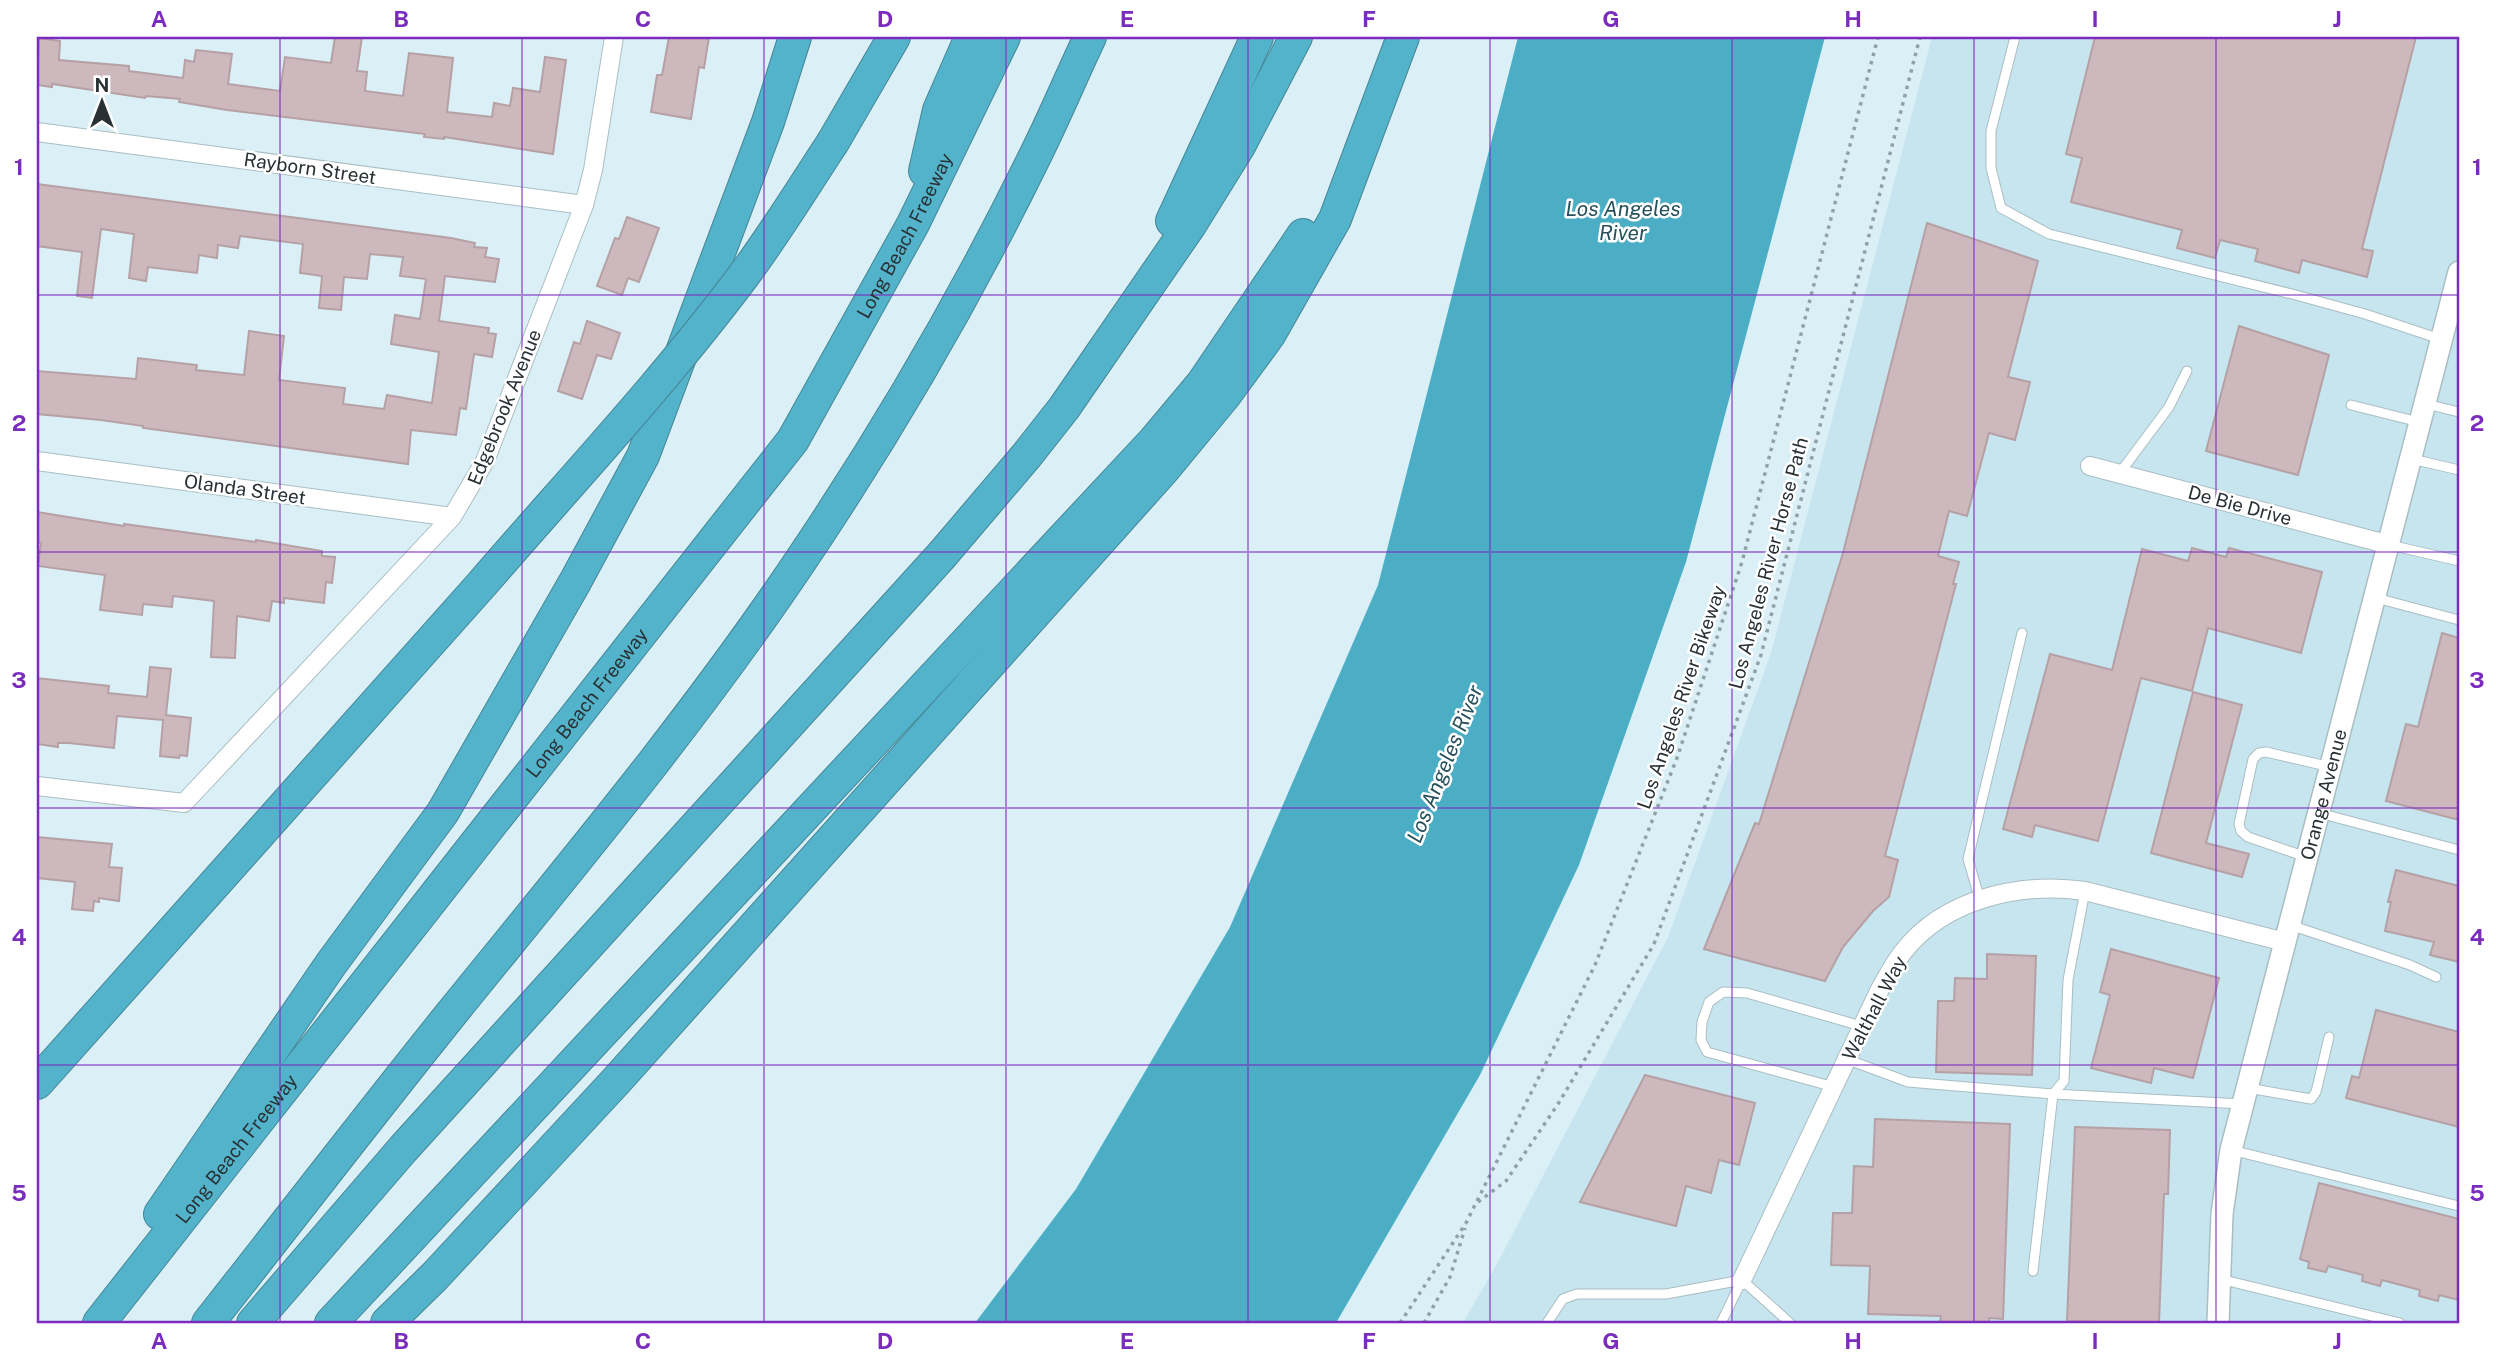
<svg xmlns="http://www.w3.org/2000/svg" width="2496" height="1360" viewBox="0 0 2496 1360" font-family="'Public Sans',sans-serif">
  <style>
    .built { fill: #c6e5ee }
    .water { fill: #4baec5 }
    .building { fill: #cdb8bd; stroke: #b5a1a5; stroke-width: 2 }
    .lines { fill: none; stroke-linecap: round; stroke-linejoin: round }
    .service-casing { stroke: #a9bec3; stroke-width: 11 }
    .minor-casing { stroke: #a9bec3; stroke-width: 20 }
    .tertiary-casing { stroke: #a9bec3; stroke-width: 24 }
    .motorway-casing { stroke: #448696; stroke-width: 34 }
    .path { stroke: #92a1a6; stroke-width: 3.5; stroke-dasharray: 3.5 5; stroke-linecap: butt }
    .service { stroke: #fff; stroke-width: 9 }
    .minor { stroke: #fff; stroke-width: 18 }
    .tertiary { stroke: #fff; stroke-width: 21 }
    .motorway { stroke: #53b3cb; stroke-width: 32 }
    .motorway-bridge-casing { stroke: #448696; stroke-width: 34; stroke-linecap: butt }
    .motorway-bridge { stroke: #53b3cb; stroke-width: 32 }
    .grid { fill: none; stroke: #7b2cbf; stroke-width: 2; stroke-opacity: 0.55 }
    .labels { text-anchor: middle; stroke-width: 5; stroke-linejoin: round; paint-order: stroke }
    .street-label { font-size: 19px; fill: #293134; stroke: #fff }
    .water-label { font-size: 21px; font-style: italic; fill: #26515c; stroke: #fff }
    .neatline { fill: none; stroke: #7b2cbf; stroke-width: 2.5 }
    .grid-label { font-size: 23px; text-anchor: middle; font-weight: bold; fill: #7b2cbf }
  </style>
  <rect width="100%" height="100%" fill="#dbf0f6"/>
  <polygon class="built" points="1932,37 2459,37 2459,1323 1463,1323 1498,1262 1668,937 1771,653"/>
  <polygon class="water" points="1518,37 1825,37 1686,562 1579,865 1480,1075 1336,1323 975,1323 1076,1189 1230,927 1378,585"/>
  <g class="building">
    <polygon points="335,37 362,37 357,71 367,72 365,91 403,96 409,53 453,58 447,112 492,117 494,103 510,106 513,88 540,92 545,57 566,60 553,154 444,137 444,139 424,137 425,134 227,110 179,102 180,99 146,96 145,98 52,84 52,87 37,85 39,38 60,41 59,60 129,66 129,71 183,78 185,60 194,62 196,50 232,54 228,84 280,91 285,57 331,63"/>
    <polygon points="669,37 709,37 704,68 699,67 691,119 651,112 657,75 662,75"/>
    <polygon points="2095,37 2416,37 2362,249 2373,251 2367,277 2302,260 2299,273 2255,261 2258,249 2220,240 2215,258 2177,248 2182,230 2071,202 2082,158 2066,154"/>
    <polygon points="37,184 451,238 470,242 475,243 474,247 487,248 485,257 499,259 495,282 445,276 439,321 489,328 488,333 496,334 492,357 474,354 466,409 460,408 456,435 411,430 408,464 143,428 143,426 101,420 37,414 37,371 136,379 138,358 197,365 196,370 244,375 249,331 284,336 279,380 345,388 343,404 384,409 387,395 432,403 439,352 391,344 395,315 420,319 426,279 400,276 403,257 370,254 367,279 344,277 341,310 319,308 322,276 300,273 303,244 240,236 238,248 218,245 217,258 199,255 197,273 148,267 146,281 129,278 134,234 101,229 92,298 77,296 82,252 37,246"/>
    <polygon points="627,217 659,228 639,282 628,278 622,295 597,286 615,238 619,239"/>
    <polygon points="1927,223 2038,261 2008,377 2030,382 2015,440 1989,433 1967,516 1949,511 1938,556 1959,562 1953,584 1956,584 1885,856 1898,860 1889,897 1873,911 1843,947 1825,981 1704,949 1755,823 1759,824 1843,553"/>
    <polygon points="587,321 620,333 611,359 597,355 582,399 558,391 574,342 580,344"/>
    <polygon points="2239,326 2329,355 2298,475 2206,451"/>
    <polygon points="37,512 124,526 124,524 256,542 256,540 322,551 322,556 335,557 332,583 326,582 324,603 284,598 284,603 272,601 269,621 237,616 235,658 211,657 214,601 173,596 172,607 143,604 142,615 100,610 105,575 38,566 41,543 37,542"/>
    <polygon points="2192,548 2226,557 2229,548 2322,572 2301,653 2208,628 2192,691 2141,678 2098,841 2035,825 2032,837 2003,829 2050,654 2112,670 2142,549 2188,561"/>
    <polygon points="2442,633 2459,638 2459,820 2386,801 2406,724 2418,727"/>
    <polygon points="150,667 171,669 166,715 191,718 187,756 180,755 179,758 160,756 163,720 117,716 114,748 69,743 58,743 58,747 37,744 37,678 109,686 108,693 147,697"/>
    <polygon points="2193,692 2242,705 2206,843 2249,854 2242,877 2151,853"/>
    <polygon points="37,837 112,844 109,867 122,868 119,901 99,898 99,902 94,901 93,911 72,909 75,882 37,878"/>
    <polygon points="2396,870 2459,886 2459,962 2430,955 2434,942 2385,931 2391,902 2388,902"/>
    <polygon points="2111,949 2219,978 2193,1078 2154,1068 2151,1083 2091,1068 2110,995 2100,992"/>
    <polygon points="1987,954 2036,956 2032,1075 1936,1072 1938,1001 1954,1001 1955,978 1987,979"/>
    <polygon points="2376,1010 2459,1032 2459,1127 2346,1098 2352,1076 2359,1078"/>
    <polygon points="1645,1075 1755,1103 1739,1165 1719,1160 1711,1193 1686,1186 1676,1226 1580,1202"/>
    <polygon points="1875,1119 2010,1124 2003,1319 1989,1318 1989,1323 1940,1323 1941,1316 1868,1314 1870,1266 1831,1265 1833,1213 1852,1213 1854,1166 1873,1167"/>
    <polygon points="2075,1127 2170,1130 2168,1194 2164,1194 2159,1323 2067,1321"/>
    <polygon points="2319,1183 2459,1219 2459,1300 2439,1295 2438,1301 2419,1296 2420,1290 2382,1280 2380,1286 2362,1281 2363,1275 2328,1266 2326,1272 2308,1268 2309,1262 2300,1259"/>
  </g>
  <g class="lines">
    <defs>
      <g id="service">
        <polyline points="2015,37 1991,131 1991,168 2001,208 2049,234 2292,294 2365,314 2440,339"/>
        <polyline points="2426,404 2459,412"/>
        <polyline points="2351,405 2419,422"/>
        <polyline points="2412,459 2459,470"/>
        <polyline points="2119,474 2169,407 2187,371"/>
        <polyline points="2390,545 2459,561"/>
        <polyline points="2376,598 2459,620"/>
        <polyline points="2319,813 2459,850"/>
        <polyline points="2306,857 2248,837 2241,831 2239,824 2253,759 2259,753 2266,752 2331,767"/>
        <polyline points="1980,900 1968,859 2022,633"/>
        <polyline points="2290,925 2410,965 2436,977"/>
        <polyline points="1846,1059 1908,1082 2053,1094 2033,1271"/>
        <polyline points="1834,1087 1707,1052 1701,1040 1702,1022 1709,1002 1723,992 1747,993 1861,1026"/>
        <polyline points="2248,1088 2311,1099 2316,1092 2329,1037"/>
        <polyline points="2053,1094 2064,1081 2068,980 2085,891"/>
        <polyline points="2053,1094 2243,1104"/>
        <polyline points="2231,1150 2459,1206"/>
        <polyline points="2220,1279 2400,1323"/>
        <polyline points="1742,1280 1790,1323"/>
        <polyline points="1547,1323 1563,1299 1577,1294 1666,1294 1742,1280"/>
        <polyline points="1721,1323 1742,1280"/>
      </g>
      <g id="minor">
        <polyline points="37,132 584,205"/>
        <polyline points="37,461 452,517"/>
        <polyline points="2090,466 2390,545"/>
        <polyline points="37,786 184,803 452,517 485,461 584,205 593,170 614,37"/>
        <path d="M 1742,1280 L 1880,989 C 1887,977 1894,963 1903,952 C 1945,898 2021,882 2085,891 L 2285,942"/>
      </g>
      <g id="tertiary">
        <path id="s1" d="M 2218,1323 L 2222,1214 L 2231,1150 L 2459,272"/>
      </g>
      <g id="motorway">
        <polyline points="833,142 894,37"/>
        <polyline points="925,171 939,110 971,37"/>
        <polyline points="1172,221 1257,37"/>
        <polyline points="37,1083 482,584"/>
        <polyline points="160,1214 331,964 443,812 575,582 643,456 768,122 795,37"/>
        <path id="s2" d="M 99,1323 L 793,440 L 913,224 L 1004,37"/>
        <path d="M 208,1323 C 289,1220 369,1116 451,1014 C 570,867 691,723 797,566 C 885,436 965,299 1034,158 C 1054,118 1071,77 1090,37"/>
        <polyline points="253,1323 403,1149 942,555 1027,455 1064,408 1190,225 1239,146 1296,37"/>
        <polyline points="331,1323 1155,440 1202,384 1303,235"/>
        <polyline points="387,1323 435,1276 617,1080 1164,469 1225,395 1269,335 1335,219 1403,37"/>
      </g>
    </defs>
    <use href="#service" class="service-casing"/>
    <use href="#minor" class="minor-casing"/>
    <use href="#tertiary" class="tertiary-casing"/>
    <use href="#motorway" class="motorway-casing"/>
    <g class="path">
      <polyline points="1478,1202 1506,1181 1558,1104 1654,944 1761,655 1920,37"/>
      <polyline points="1400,1323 1466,1223 1595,965 1677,758 1742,562 1878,37"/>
      <polyline points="1424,1323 1450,1277 1465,1228"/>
    </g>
    <use href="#service" class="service"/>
    <use href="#minor" class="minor"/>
    <use href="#tertiary" class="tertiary"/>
    <use href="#motorway" class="motorway"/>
    <defs>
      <path id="motorway-bridge" d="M 482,584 C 570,482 663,383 744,275 C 776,232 804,186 833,142"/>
    </defs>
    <use href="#motorway-bridge" class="motorway-bridge-casing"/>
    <use href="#motorway-bridge" class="motorway-bridge"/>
  </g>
  <path class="grid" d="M 280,37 L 280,1323M 522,37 L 522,1323M 764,37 L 764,1323M 1006,37 L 1006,1323M 1248,37 L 1248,1323M 1490,37 L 1490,1323M 1732,37 L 1732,1323M 1974,37 L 1974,1323M 2216,37 L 2216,1323M 37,295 L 2459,295M 37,552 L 2459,552M 37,808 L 2459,808M 37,1065 L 2459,1065"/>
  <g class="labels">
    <g class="street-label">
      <text transform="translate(310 168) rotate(8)" y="7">Rayborn Street</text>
      <text dy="7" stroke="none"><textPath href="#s2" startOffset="1356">Long Beach Freeway</textPath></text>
      <text transform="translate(504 407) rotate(-68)" y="7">Edgebrook Avenue</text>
      <text transform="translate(245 489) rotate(8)" y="7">Olanda Street</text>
      <text transform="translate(2240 505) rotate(15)" y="7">De Bie Drive</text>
      <text transform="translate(1768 563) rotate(-75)" y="7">Los Angeles River Horse Path</text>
      <text transform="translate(1681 697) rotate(-71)" y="7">Los Angeles River Bikeway</text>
      <text dy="7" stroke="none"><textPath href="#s2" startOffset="789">Long Beach Freeway</textPath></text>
      <text dy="7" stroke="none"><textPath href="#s1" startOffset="541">Orange Avenue</textPath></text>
      <text transform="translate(1874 1008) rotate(-62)" y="7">Walthall Way</text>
      <text dy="7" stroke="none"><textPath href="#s2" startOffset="222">Long Beach Freeway</textPath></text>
    </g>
    <g class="water-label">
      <text x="1623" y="216">Los Angeles<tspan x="1623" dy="24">River</tspan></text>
      <text transform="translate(1445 764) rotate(-68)" y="7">Los Angeles River</text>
    </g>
  </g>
  <rect width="2496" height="1360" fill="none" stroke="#ffffff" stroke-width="77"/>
  <g transform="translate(102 102)" stroke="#ffffff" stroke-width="5" paint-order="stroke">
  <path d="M0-5L12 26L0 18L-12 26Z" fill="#293134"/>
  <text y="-10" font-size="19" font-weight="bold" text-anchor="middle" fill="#293134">N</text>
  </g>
  <rect x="38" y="38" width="2420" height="1284" class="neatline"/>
  <g class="grid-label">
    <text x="159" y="27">A</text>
    <text x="401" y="27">B</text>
    <text x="643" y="27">C</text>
    <text x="885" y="27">D</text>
    <text x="1127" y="27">E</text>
    <text x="1369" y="27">F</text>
    <text x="1611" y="27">G</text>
    <text x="1853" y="27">H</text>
    <text x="2095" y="27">I</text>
    <text x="2337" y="27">J</text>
    <text x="19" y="175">1</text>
    <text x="2477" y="175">1</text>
    <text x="19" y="431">2</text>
    <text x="2477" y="431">2</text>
    <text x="19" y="688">3</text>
    <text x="2477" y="688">3</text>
    <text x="19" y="945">4</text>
    <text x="2477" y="945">4</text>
    <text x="19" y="1201">5</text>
    <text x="2477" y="1201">5</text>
    <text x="159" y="1349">A</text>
    <text x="401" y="1349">B</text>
    <text x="643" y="1349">C</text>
    <text x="885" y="1349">D</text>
    <text x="1127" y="1349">E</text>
    <text x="1369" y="1349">F</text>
    <text x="1611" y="1349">G</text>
    <text x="1853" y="1349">H</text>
    <text x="2095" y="1349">I</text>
    <text x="2337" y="1349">J</text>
  </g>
</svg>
